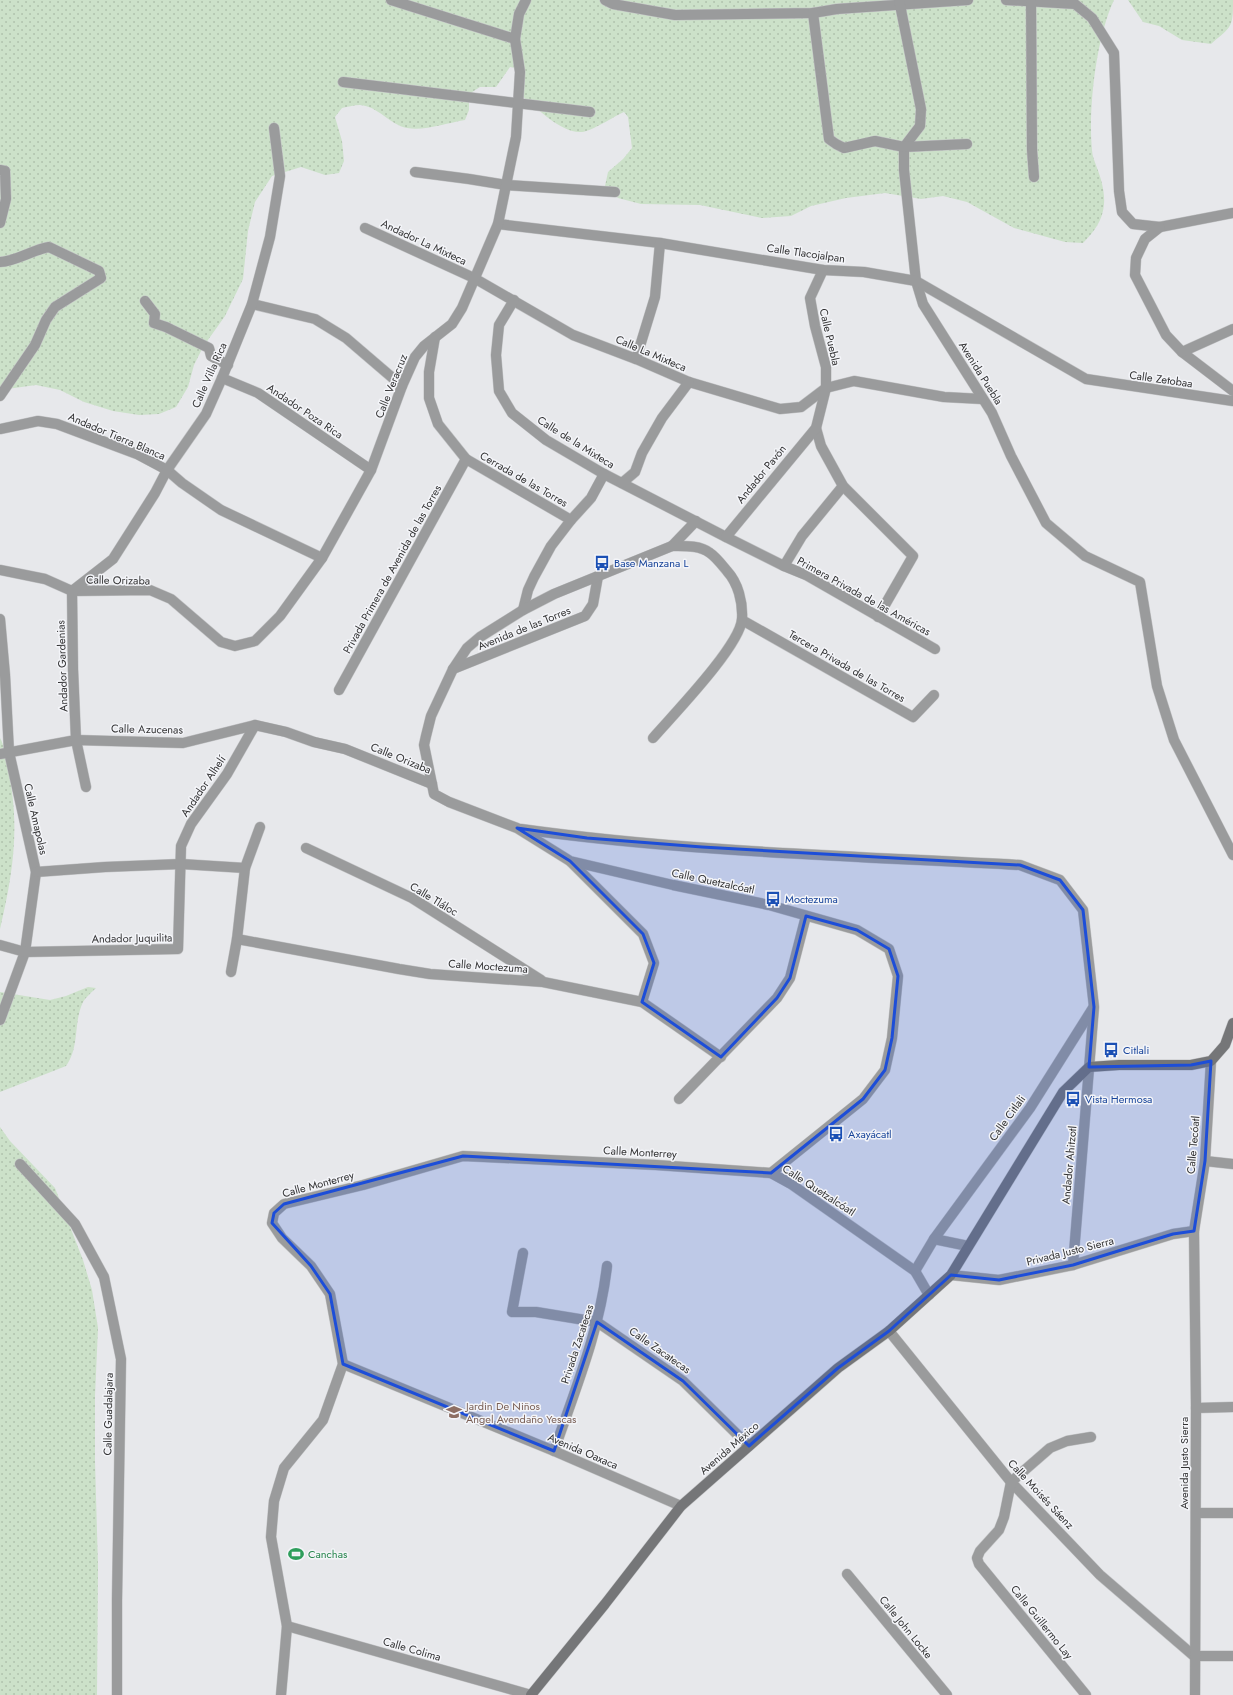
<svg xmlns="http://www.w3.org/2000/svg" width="1233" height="1695" viewBox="0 0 1233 1695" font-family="Jost,sans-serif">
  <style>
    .park { fill: url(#park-dots) }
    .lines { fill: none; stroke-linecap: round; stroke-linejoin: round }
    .street-casing { stroke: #c3c4c6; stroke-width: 11 }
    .secondary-casing { stroke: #c3c4c6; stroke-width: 11 }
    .street { stroke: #9a9b9c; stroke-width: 10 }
    .secondary { stroke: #757678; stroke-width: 10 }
    .marked { fill: #1d4ed8; fill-opacity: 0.2; stroke: #1d4ed8; stroke-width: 3; stroke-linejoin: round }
    .labels { text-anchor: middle; stroke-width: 3; stroke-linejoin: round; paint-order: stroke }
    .street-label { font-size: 11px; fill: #323233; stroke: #f4f5f9 }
    .transit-label { font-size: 11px; fill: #164399; stroke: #f4f5f9; text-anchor: start }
    .education-label { font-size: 11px; fill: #785e54; stroke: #f4f5f9; text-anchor: start }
    .leisure-label { font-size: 11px; fill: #27864d; stroke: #f4f5f9; text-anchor: start }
  </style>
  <defs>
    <pattern id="park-dots" width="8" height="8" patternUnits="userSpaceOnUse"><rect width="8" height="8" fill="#cce1c9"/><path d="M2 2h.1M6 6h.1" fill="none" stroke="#b0c2ad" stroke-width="1.8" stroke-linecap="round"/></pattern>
  </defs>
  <rect width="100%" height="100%" fill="#e7e8eb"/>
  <g class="park">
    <path d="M 0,0 L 1114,0 C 1096,38 1088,109 1092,150 C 1092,156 1095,162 1097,168 C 1101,178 1105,192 1104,204 C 1103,220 1094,232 1083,243 L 1065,242 L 1014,228 L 967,202 L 943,196 L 921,199 L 885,193 L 846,198 L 811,206 L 791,216 L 762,218 L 700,205 L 641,204 L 618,198 L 605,186 L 608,172 L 623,159 L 632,148 L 628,117 L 624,112 C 613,117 592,131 582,132 C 562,134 537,108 522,96 L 520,69 L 510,67 L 496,87 L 480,87 L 469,94 L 469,110 L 465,120 C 447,123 425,131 407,128 C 390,125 378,106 360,105 C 354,105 347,107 342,108 L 335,117 L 342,141 L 344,161 L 339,173 L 325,175 L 301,167 L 272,176 L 255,202 L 248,231 L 243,279 L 225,316 L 203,347 L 194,365 L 188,387 L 176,407 L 159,414 L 139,415 L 113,411 L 84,402 L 60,390 L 36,385 L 0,390 Z"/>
    <path d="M 1128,0 L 1233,0 C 1233,28 1232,26 1211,44 L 1182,40 L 1159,26 L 1143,22 Z"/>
    <path d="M 0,738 C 5,746 3,752 6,761 C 21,821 14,869 0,929 Z"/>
    <path d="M 88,987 L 96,988 C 92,992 86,997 83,1002 C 73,1023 80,1047 66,1066 L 0,1092 L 0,992 L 50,1000 L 66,996 Z"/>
    <polygon points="0,1127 10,1141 55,1188 83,1260 92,1290 98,1328 95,1396 95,1461 98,1566 97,1695 0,1695"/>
  </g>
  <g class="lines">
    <defs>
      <g id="street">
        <polyline points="391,0 515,39"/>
        <polyline points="605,0 613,4 675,15 813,13 837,9 968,0"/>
        <polyline points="899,0 921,109 920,126 904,147 904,170 916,281 923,304 992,413 1011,456 1046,523 1085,556 1140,582 1157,686 1174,740 1233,855"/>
        <polyline points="1006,0 1075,4 1092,18 1114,53 1119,191 1122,212 1133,224 1160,227 1233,213"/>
        <polyline points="1031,1 1032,150 1034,177"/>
        <polyline points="813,13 829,139 836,144 844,148 875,141 904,147 967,144"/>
        <polyline points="343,82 590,112"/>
        <polyline points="0,170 5,171 6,199 0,223"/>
        <polyline points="415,172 469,179 506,185 615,192"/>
        <polyline points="498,224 660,243 823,270 864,272 916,281 1086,379 1233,401"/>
        <polyline points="1160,227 1145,239 1136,258 1135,275 1166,335 1182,352 1233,391"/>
        <polyline points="365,228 474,278 573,335 636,359 689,382 780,409 801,407 826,388 854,381 944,397 982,399"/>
        <path d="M 0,262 C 17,261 32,250 49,247 L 99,271 L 101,278 L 55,307 L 46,320 L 35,345 L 0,396"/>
        <polyline points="514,300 499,325 496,355 499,391 512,413 546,440 604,474 726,537 784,566 806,575 935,649"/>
        <polyline points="145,301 155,314 154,323 166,327 209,348 211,356 228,365"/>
        <polyline points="252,304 315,319 346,338 402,386"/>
        <polyline points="435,337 429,372 429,398 438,424 466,459 571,520"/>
        <polyline points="1182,352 1233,329"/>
        <polyline points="636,359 655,297 660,243"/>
        <polyline points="222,378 258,393 371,470"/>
        <polyline points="816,428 821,446 843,486 913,556 878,617"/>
        <polyline points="0,429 38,421 57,424 137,454 167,470 182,483 221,510 322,558"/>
        <polyline points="622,483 635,472 642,453 662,418 689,382"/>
        <polyline points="726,537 816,428 826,388 826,367 815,326 810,298 823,270"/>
        <polyline points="672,546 696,521"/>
        <polyline points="784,566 802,536 843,486"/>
        <polyline points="0,570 45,579 72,591 150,590 171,599 221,642 235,646 255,641 280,616 322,558 371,470 402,386 415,357 424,346 452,324 462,308 498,224 516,137 520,72 515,39 519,14 526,0"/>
        <polyline points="523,610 528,590 534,577 551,546 571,520 591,498 604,474"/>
        <polyline points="0,619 5,675 9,752 36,872 25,952 0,1020"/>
        <polyline points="742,620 913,717 934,695"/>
        <polyline points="453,669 585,616 593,604 598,576"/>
        <polyline points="339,690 466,459"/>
        <path d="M 653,738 C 673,715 740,646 742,619 C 743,602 738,583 727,571 C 722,565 716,557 710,553 C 700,545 684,546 672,546 L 554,594 L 523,610 L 480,637 L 467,648 L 453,669 L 431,716 L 426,736 L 424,745 L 434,794 L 449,802 L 517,828 L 570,861 L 673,885 L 769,905 L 857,930 L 889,949 L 898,976 L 892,1038 L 885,1070 L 863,1099 L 771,1173"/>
        <polyline points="0,754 76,740 183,743 255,725 286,732 314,742 345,749 432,784"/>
        <polyline points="86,787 76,740 73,669 72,591 113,559 155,493 167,470 206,414 222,378 252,304 270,237 280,176 274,128"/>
        <path d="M 521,829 C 686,852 854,856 1020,865 L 1060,880 L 1083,910 L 1094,1007 L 1073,1265"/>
        <polyline points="306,848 412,898 541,980"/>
        <polyline points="571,862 643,934 654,963 642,1002"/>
        <polyline points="36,872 105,867 181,864 245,868"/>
        <polyline points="237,939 399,969 430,974 543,982 642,1002 721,1057"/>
        <polyline points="0,945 25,952 178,949 181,846 191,824 227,774 255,725"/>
        <polyline points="231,972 237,939 245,868 260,827"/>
        <polyline points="679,1099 777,998 790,978 806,916"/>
        <polyline points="1205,1161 1233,1164"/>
        <polyline points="20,1164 75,1224 104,1277 121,1359 117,1600 117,1695"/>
        <polyline points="934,1239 1030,1108 1093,1008"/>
        <polyline points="523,1253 512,1312 536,1312 597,1322 683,1381 749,1446"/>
        <polyline points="915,1271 934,1239 968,1246"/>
        <polyline points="951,1275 999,1280 1073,1265 1173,1234 1194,1231"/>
        <polyline points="889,1331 1011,1482 1100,1575 1194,1656 1233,1656"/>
        <polyline points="343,1364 554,1451 681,1506"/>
        <polyline points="1196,1408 1233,1407"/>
        <path d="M 554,1451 C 575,1390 600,1330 607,1266"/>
        <polyline points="1196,1513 1233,1513"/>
        <polyline points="847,1574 947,1695"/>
        <polyline points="287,1626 531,1695"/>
        <polyline points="281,1695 287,1626 271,1537 274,1501 284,1468 323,1420 343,1364 330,1294 311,1266 282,1238 272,1223 274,1213 284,1204 363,1185 463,1156 656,1165 771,1173 791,1184 915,1271 929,1295"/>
        <polyline points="1086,1695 979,1564 977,1558 980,1551 999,1530 1004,1517 1011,1482 1050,1448 1067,1441 1091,1437"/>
        <polyline points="1195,1695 1196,1408 1194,1231 1205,1161 1211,1061"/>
      </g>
      <polyline id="secondary" points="531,1695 605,1604 681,1506 838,1368 889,1331 951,1275 1063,1092 1089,1067 1119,1065 1191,1065 1211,1061 1225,1045 1233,1023"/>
    </defs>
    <use href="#street" class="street-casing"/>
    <use href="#secondary" class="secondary-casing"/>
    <use href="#street" class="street"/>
    <use href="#secondary" class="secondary"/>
  </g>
  <path class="marked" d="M 517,828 L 587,838 L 702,847 L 1020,865 L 1060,880 L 1083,910 L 1094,1007 L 1089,1067 L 1191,1065 L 1211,1061 L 1205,1161 L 1194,1231 L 1173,1234 L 1073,1265 L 999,1280 L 951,1275 L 889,1331 L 838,1368 L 749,1446 L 683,1381 L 597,1322 L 554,1451 L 343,1364 L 330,1294 L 311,1266 L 272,1223 L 274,1213 L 284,1204 L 463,1156 L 771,1173 L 863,1099 L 885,1070 L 892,1038 L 898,976 L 889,949 L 857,930 L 806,916 L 790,978 L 777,998 L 721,1057 L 642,1002 L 654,963 L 643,934 L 570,861 Z"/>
  <defs>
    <symbol id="bus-bare" viewBox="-9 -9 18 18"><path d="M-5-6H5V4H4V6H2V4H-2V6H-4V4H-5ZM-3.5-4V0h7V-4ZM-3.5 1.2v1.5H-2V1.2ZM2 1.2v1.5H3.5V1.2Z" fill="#1a4fb4" stroke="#f4f5f9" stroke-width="2.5" paint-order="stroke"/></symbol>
    <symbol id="school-bare" viewBox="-9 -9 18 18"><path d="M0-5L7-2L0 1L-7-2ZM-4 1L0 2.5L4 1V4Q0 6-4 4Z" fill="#8d6e63" stroke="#f4f5f9" stroke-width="2.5" paint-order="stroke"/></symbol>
    <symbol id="stadium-bare" viewBox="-9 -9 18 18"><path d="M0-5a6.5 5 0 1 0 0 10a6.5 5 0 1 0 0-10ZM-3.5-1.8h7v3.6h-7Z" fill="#2e9e5b" stroke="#f4f5f9" stroke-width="2.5" paint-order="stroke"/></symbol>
  </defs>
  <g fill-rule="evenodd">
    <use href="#bus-bare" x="591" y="552" width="22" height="22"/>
    <use href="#bus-bare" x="762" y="888" width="22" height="22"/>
    <use href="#bus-bare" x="1100" y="1039" width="22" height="22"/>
    <use href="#bus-bare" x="1062" y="1088" width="22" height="22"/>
    <use href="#bus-bare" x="825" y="1123" width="22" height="22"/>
    <use href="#school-bare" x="443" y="1401" width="22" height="22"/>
    <use href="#stadium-bare" x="285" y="1543" width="22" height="22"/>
  </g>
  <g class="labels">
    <g class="street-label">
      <text transform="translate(424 242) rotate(25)" y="4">Andador La Mixteca</text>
      <text transform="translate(806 253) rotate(8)" y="4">Calle Tlacojalpan</text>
      <text transform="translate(830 337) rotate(77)" y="4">Calle Puebla</text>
      <text transform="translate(651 353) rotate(23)" y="4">Calle La Mixteca</text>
      <text transform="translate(981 373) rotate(58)" y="4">Avenida Puebla</text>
      <text transform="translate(209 375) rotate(-66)" y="4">Calle Villa Rica</text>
      <text transform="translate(1161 379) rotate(8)" y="4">Calle Zetobaa</text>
      <text transform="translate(391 386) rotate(-68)" y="4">Calle Veracruz</text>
      <text transform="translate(305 411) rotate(34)" y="4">Andador Poza Rica</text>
      <text transform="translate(117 436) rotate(23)" y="4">Andador Tierra Blanca</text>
      <text transform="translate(576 442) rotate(32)" y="4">Calle de la Mixteca</text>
      <text transform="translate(761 474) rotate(-51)" y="4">Andador Pavón</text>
      <text transform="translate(524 479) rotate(30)" y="4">Cerrada de las Torres</text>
      <text transform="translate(392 569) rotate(-61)" y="4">Privada Primera de Avenida de las Torres</text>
      <text transform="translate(118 580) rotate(1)" y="4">Calle Orizaba</text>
      <text transform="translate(864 596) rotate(29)" y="4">Primera Privada de las Américas</text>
      <text transform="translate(524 628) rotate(-22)" y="4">Avenida de las Torres</text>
      <text transform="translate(62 666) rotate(-92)" y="4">Andador Gardenias</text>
      <text transform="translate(847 666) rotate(30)" y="4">Tercera Privada de las Torres</text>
      <text transform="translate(147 729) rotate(1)" y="4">Calle Azucenas</text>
      <text transform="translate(401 758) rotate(22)" y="4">Calle Orizaba</text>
      <text transform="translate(203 786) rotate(-56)" y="4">Andador Alhelí</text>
      <text transform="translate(36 819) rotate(77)" y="4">Calle Amapolas</text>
      <text transform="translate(713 881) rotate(12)" y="4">Calle Quetzalcóatl</text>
      <text transform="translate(434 899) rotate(31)" y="4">Calle Tláloc</text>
      <text transform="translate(132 938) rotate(-1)" y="4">Andador Juquilita</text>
      <text transform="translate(488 966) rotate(4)" y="4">Calle Moctezuma</text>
      <text transform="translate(1007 1118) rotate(-54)" y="4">Calle Citlali</text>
      <text transform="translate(1193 1145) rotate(-85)" y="4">Calle Tecóatl</text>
      <text transform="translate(640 1152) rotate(3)" y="4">Calle Monterrey</text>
      <text transform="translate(1069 1165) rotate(-85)" y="4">Andador Ahitzotl</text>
      <text transform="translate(318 1184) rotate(-15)" y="4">Calle Monterrey</text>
      <text transform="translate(819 1190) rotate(33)" y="4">Calle Quetzalcóatl</text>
      <text transform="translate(1070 1251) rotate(-14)" y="4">Privada Justo Sierra</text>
      <text transform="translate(577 1344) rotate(-72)" y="4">Privada Zacatecas</text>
      <text transform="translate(660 1350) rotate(35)" y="4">Calle Zacatecas</text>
      <text transform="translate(108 1414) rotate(-89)" y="4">Calle Guadalajara</text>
      <text transform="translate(729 1448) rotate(-41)" y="4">Avenida México</text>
      <text transform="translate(583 1451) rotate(23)" y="4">Avenida Oaxaca</text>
      <text transform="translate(1184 1463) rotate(-90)" y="4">Avenida Justo Sierra</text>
      <text transform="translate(1041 1494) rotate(47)" y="4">Calle Moisés Sáenz</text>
      <text transform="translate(1042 1622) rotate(51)" y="4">Calle Guillermo Lay</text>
      <text transform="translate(906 1627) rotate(51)" y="4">Calle John Locke</text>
      <text transform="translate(412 1649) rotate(16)" y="4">Calle Colima</text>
    </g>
    <g class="transit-label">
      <text x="614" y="567">Base Manzana L</text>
      <text x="785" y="903">Moctezuma</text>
      <text x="1123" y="1054">Citlali</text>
      <text x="1085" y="1103">Vista Hermosa</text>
      <text x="848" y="1138">Axayácatl</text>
    </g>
    <g class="education-label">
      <text x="466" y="1410">Jardin De Niños<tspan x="466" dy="13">Angel Avendaño Yescas</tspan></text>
    </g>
    <g class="leisure-label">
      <text x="308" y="1558">Canchas</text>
    </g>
  </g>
</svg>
